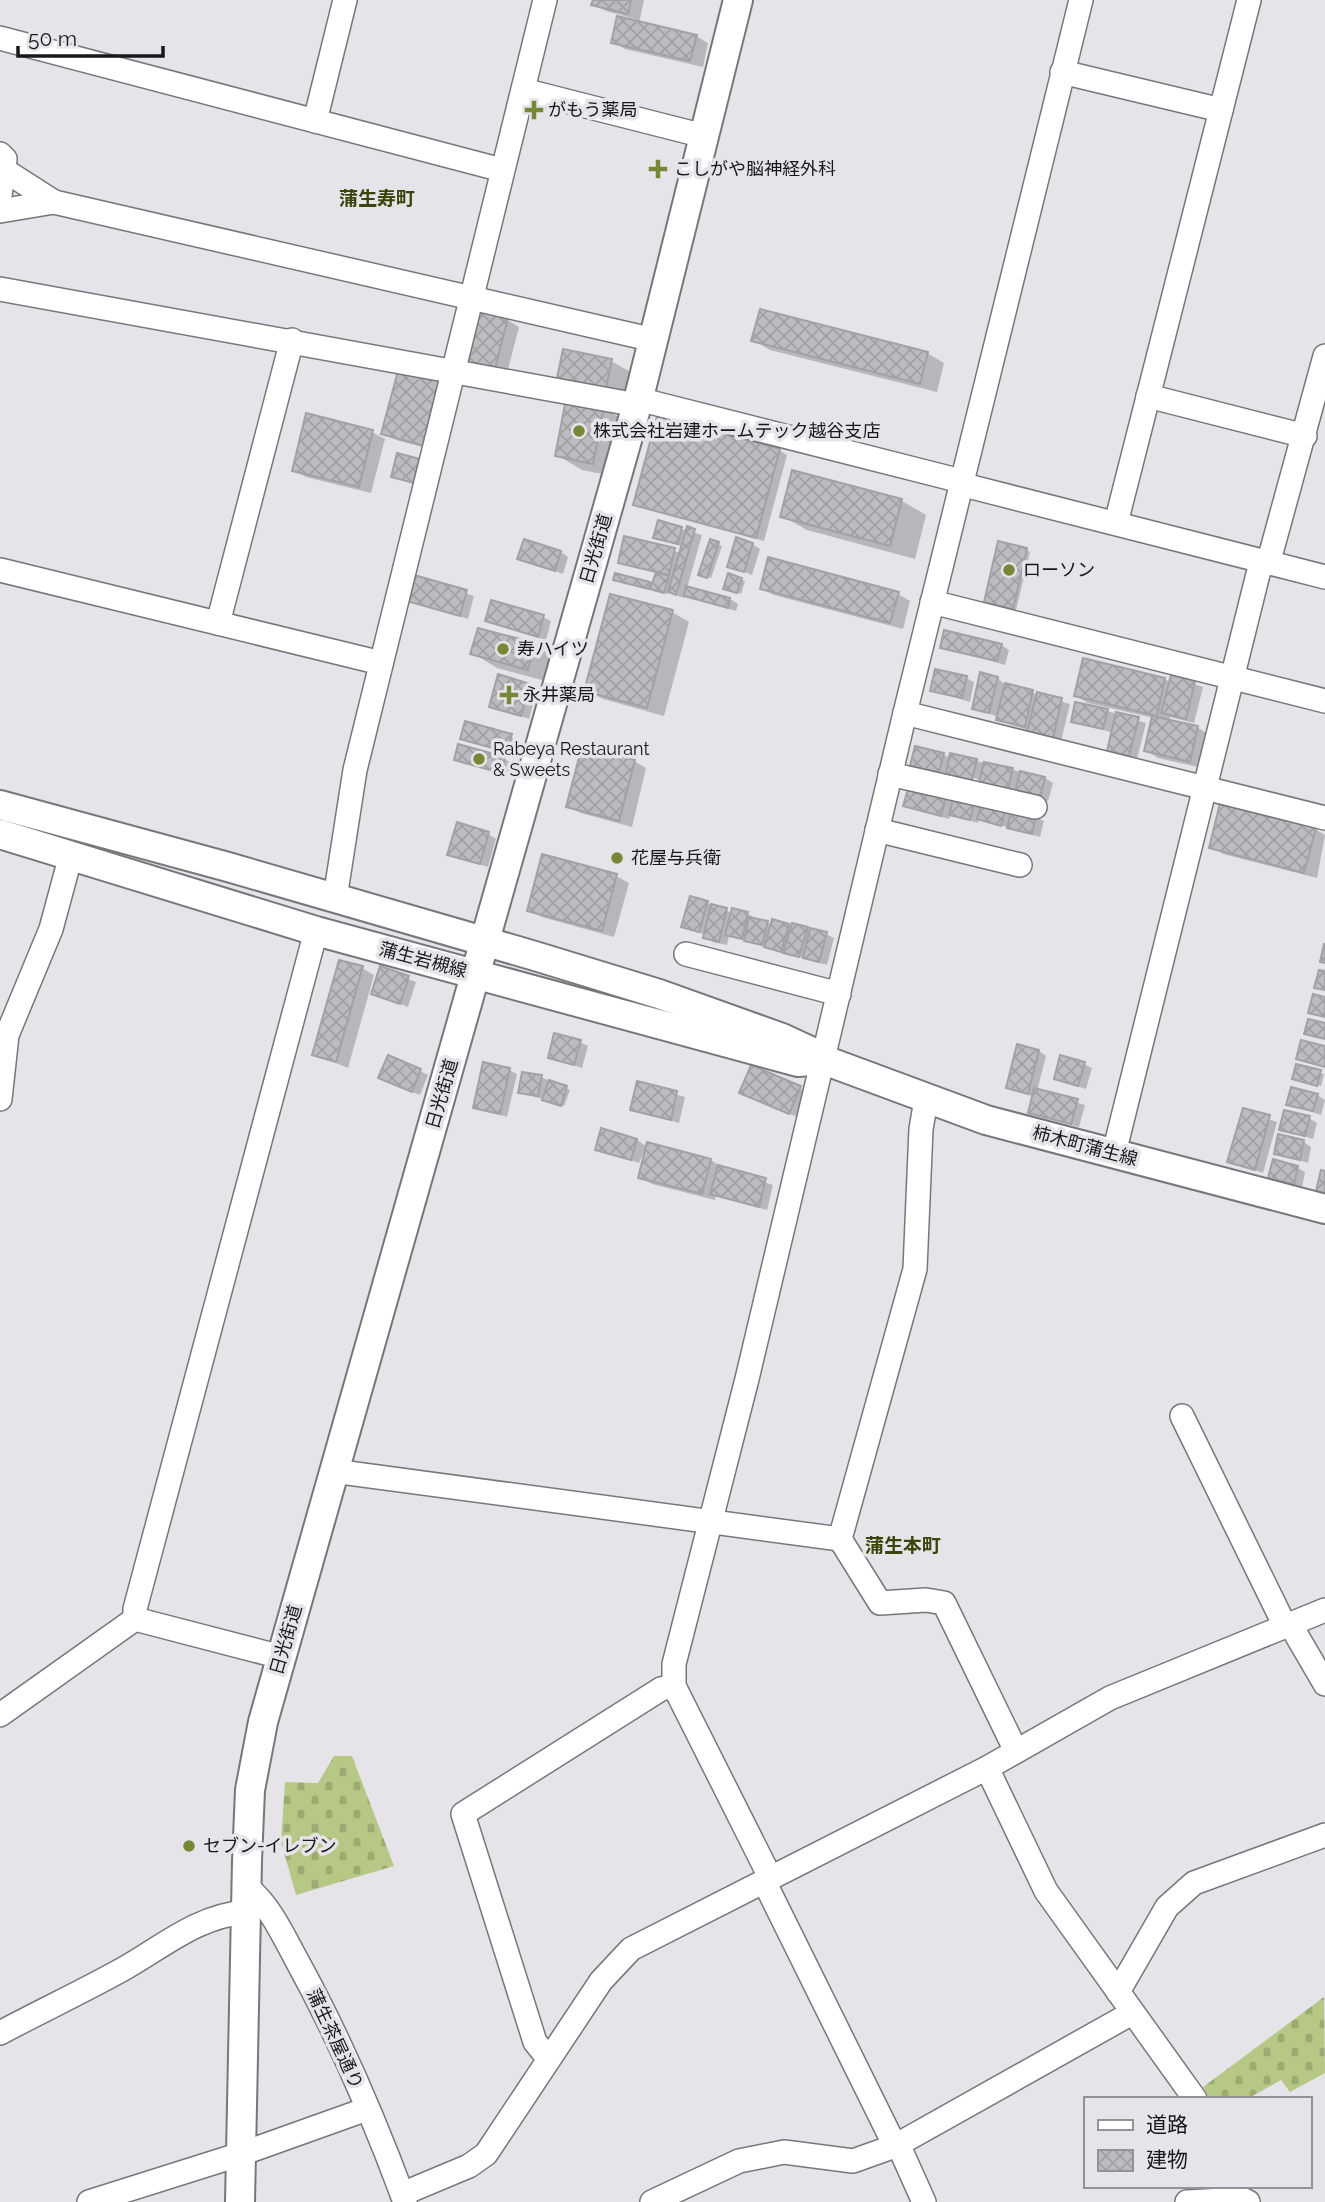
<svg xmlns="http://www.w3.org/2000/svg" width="1325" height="2202" viewBox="0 0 1325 2202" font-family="Raleway,'Noto Sans JP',sans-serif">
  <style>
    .cemetery { fill: url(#cemetery-stones) }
    .shadow { fill: #0003 }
    .building { fill: url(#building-cross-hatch); stroke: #a3a1a6; stroke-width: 2 }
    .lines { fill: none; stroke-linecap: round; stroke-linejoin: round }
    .minor-casing { stroke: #78767a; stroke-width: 26 }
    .major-casing { stroke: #78767a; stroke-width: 32 }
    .minor { stroke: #fff; stroke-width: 23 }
    .major { stroke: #fff; stroke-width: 28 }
    .poi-dot { fill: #768838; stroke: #e7e4e9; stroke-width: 2.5 }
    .labels { text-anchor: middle; stroke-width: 7; stroke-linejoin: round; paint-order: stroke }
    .poi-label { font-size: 18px; fill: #181719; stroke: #e7e4e9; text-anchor: start }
    .street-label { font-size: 18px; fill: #181719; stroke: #e7e4e9 }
    .neighbourhood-label { font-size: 19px; font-weight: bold; fill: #39450a; stroke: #e7e4e9 }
  </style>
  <defs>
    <pattern id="cemetery-stones" width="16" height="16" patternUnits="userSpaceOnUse" patternTransform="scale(1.75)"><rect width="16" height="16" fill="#b7c886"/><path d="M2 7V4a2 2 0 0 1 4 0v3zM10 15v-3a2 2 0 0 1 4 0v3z" fill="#9dab73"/></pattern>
    <pattern id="building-cross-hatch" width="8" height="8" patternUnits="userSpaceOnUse" patternTransform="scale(1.75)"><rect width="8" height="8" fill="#bebbc0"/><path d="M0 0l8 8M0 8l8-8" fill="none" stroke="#a3a0a4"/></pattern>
  </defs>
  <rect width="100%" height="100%" fill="#e7e4e9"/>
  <g class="cemetery">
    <polygon points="334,1756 352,1756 394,1866 296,1895 281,1842 285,1782 318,1783"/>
    <polygon points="1324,1997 1325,2073 1290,2092 1281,2080 1247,2099 1210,2099 1203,2087"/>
  </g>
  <g class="shadow">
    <polygon points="594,0 644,0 639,23 696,36 708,43 703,67 625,49 613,42 639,20 606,11 593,4"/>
    <polygon points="507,320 519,327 505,381 479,375"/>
    <polygon points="753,340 927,353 944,363 937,392 770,350"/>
    <polygon points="611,361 636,375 631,401 584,391 559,377"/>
    <polygon points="399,373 437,451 396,440 384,433"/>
    <polygon points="603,408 628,422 618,477 582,470 557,455"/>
    <polygon points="372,432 385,439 371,493 306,477 294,470"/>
    <polygon points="779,450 787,455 764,541 635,505"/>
    <polygon points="902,501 926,515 915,559 807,530 782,516"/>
    <polygon points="659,522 702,535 687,588 730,599 738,604 736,611 685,595 684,598 678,596 669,590 668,594 615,579 653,585 657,574 625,538 681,553 683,547 655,537"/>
    <polygon points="711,541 722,546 711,578 704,576"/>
    <polygon points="752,544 760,549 752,575 729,566"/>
    <polygon points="1027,550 1030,552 1016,610 989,603"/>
    <polygon points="561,552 568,557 563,574 519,558"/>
    <polygon points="729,576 745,581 741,594 728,590"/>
    <polygon points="415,578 474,596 468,619 409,600"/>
    <polygon points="762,588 898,594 910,601 903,629 774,595"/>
    <polygon points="672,612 689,622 664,716 603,699 586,690"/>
    <polygon points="543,617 551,621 546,640 487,621"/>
    <polygon points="534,645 559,659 553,683 497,668 473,653"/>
    <polygon points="1001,645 1009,650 1005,665 942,647"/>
    <polygon points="1172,677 1203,687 1194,723 1170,717 1169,721 1198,728 1210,735 1202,768 1158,758 1146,750 1154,718 1088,703 1076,696 1165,679 1171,683"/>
    <polygon points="966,678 974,682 970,702 932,690"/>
    <polygon points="998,678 1005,685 1070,704 1061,741 1006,723 998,717 974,708"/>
    <polygon points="529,685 537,690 529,719 491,706"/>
    <polygon points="1107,711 1146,723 1137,759 1109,750 1113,733 1073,721"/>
    <polygon points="466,723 519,740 515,755 462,738"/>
    <polygon points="943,754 951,759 952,755 1045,778 1053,783 1048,801 1025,795 1015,797 966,774 964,777 971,781 912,765"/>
    <polygon points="456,759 504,759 512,763 508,776"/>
    <polygon points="634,761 646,768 632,827 581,813 568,806"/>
    <polygon points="911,784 982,807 1036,817 1044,821 1040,837 979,819 978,823 950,814 949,819 913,809 905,805"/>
    <polygon points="1315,829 1325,835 1317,878 1223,854 1211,847"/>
    <polygon points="488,834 496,839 488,867 449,854"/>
    <polygon points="616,876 629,883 614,937 542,917 529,910"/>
    <polygon points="707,903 732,913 747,914 772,925 788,925 826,934 834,938 827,965 729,936 727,945 713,942 705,935 683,926"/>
    <polygon points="362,968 374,975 348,1068 314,1054"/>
    <polygon points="381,969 416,982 408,1007 373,993"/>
    <polygon points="580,1042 588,1046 582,1068 550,1057"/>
    <polygon points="1039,1051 1046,1056 1037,1091 1085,1105 1079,1127 1038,1116 1030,1112 1034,1097 1008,1088"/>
    <polygon points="389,1057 428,1075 420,1095 388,1082"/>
    <polygon points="1084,1064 1092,1068 1086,1089 1056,1079"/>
    <polygon points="1297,1066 1324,1074 1321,1086 1298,1080"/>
    <polygon points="752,1067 808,1092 797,1117 749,1097"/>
    <polygon points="509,1070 517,1074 507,1117 475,1107"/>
    <polygon points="541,1077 570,1090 564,1106 520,1092"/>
    <polygon points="638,1084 685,1097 679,1123 632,1109"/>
    <polygon points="1317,1095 1325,1100 1321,1115 1288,1104"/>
    <polygon points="1244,1110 1277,1122 1263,1173 1229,1161"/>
    <polygon points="1309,1118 1317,1123 1313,1139 1281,1129"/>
    <polygon points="637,1140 646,1146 639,1163 597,1149"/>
    <polygon points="1304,1142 1311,1147 1308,1163 1276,1153"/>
    <polygon points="711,1160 723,1168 773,1185 767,1210 716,1196 715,1200 652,1184 640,1177"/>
    <polygon points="1298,1168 1305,1172 1302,1188 1270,1177"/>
  </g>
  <g class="building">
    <polygon points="593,0 631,0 628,14 591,5"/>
    <polygon points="617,16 697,35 690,61 611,43"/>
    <polygon points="760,309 928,352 920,384 751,341"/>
    <polygon points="480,311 508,318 493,376 465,368"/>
    <polygon points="563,349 612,359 606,388 557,378"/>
    <polygon points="398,371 441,382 425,446 381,434"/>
    <polygon points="566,399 604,406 593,464 555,456"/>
    <polygon points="306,413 373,430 359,487 292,471"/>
    <polygon points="657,416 780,449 756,538 633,505"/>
    <polygon points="397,453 420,459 414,483 391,477"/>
    <polygon points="792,470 902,499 890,546 780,517"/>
    <polygon points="658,520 682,527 678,544 653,538"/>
    <polygon points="687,526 695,529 676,595 668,592"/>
    <polygon points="624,536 675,548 669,575 618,563"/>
    <polygon points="736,537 753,543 744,572 727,567"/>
    <polygon points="524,539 561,551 555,571 517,559"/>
    <polygon points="710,539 719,542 707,578 698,575"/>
    <polygon points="998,541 1027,548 1013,609 984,602"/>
    <polygon points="768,557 899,592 890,623 760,589"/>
    <polygon points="656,572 669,576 664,593 650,589"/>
    <polygon points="615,573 650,582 649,589 613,580"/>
    <polygon points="728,573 742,578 737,593 723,589"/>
    <polygon points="414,575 467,590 460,616 407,601"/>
    <polygon points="686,586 730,598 728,608 684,596"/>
    <polygon points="610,594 673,610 647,708 584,691"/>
    <polygon points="491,600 544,615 538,637 485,621"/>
    <polygon points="478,628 535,643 528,670 470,654"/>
    <polygon points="944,630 1002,644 997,661 940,648"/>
    <polygon points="1083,658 1165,678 1157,716 1074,696"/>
    <polygon points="935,669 967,676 962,698 930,691"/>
    <polygon points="980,672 998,677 989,713 972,709"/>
    <polygon points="498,674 530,684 521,716 489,707"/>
    <polygon points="1171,675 1195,681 1186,719 1161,713"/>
    <polygon points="1005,683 1033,690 1025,727 996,720"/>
    <polygon points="1037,692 1062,698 1053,738 1027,732"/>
    <polygon points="1075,702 1108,709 1103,729 1071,722"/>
    <polygon points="1116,712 1139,717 1129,756 1107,751"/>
    <polygon points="1152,716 1198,726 1190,762 1144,751"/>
    <polygon points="465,721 512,734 507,752 460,739"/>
    <polygon points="458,744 505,757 501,773 454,760"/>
    <polygon points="582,746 635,760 619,821 566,807"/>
    <polygon points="915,746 944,753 939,772 910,766"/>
    <polygon points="950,753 977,759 972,780 946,774"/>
    <polygon points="984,762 1013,768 1007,793 978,787"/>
    <polygon points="1020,771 1045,777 1040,798 1015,792"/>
    <polygon points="910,782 947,792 941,816 903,806"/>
    <polygon points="954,796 975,801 970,820 949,815"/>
    <polygon points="982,802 1006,808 1001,826 977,819"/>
    <polygon points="1220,803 1316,828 1304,873 1209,848"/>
    <polygon points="1012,809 1036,815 1032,834 1007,828"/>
    <polygon points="457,822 489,832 480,864 447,855"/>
    <polygon points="542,854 617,874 602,931 527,911"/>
    <polygon points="690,896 708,901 699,932 681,927"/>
    <polygon points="711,904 727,908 719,942 703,938"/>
    <polygon points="732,908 748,912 742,939 725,935"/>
    <polygon points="749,917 768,921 762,945 744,941"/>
    <polygon points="772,919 789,924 781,952 764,947"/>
    <polygon points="792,923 808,927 799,957 783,953"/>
    <polygon points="810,928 827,932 819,962 803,958"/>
    <polygon points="1324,944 1325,944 1325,963 1320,962"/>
    <polygon points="339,960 363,966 336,1062 312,1055"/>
    <polygon points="380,966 409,976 400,1004 371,994"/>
    <polygon points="1319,970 1325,971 1325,990 1314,988"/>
    <polygon points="1313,994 1325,997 1325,1017 1308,1013"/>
    <polygon points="1308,1019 1325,1023 1325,1039 1304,1034"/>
    <polygon points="554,1033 581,1040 574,1065 548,1058"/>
    <polygon points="1301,1040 1325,1046 1325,1067 1296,1059"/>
    <polygon points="1017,1044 1039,1050 1028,1094 1006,1088"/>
    <polygon points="388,1055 421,1069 412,1092 378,1078"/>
    <polygon points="1060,1055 1085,1062 1078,1086 1054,1079"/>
    <polygon points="483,1062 510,1068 500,1114 473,1108"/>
    <polygon points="1296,1064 1321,1070 1317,1086 1292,1079"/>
    <polygon points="751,1065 801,1086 789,1114 739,1093"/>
    <polygon points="522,1072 542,1075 538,1096 518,1093"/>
    <polygon points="549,1080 567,1086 561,1106 542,1100"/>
    <polygon points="637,1081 677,1091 671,1120 630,1110"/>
    <polygon points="1291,1087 1318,1094 1313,1111 1286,1105"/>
    <polygon points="1034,1088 1078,1099 1071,1124 1028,1113"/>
    <polygon points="1243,1108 1270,1115 1255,1170 1227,1162"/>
    <polygon points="1284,1110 1310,1116 1305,1136 1279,1130"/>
    <polygon points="601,1128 637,1139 631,1160 595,1150"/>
    <polygon points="1278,1134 1304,1140 1300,1160 1274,1154"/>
    <polygon points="647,1142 711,1159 702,1194 638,1178"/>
    <polygon points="1273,1159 1298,1166 1294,1184 1268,1178"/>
    <polygon points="718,1165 766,1178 759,1207 710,1194"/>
    <polygon points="1321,1170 1325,1171 1325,1193 1316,1191"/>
  </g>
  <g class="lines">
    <defs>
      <g id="minor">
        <polyline points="0,38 502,170"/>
        <polyline points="1062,72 1221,110"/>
        <polyline points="523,90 704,136"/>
        <polyline points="315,121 345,0"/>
        <polyline points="0,154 5,159 4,170 54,202 0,211"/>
        <polyline points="0,195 4,170"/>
        <polyline points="54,202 654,340"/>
        <polyline points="0,289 637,405"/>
        <polyline points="1148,396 1305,436"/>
        <polyline points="638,399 961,481"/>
        <polyline points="960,484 1325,577"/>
        <polyline points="1116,523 1249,0"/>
        <polyline points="1268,564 1325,356"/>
        <polyline points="0,570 381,663"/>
        <polyline points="932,602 1325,701"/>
        <polyline points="218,623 292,340"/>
        <polyline points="905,713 1325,818"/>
        <polyline points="890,774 1035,807"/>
        <polyline points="877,830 1020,865"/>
        <polyline points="335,898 355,770 545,0"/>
        <polyline points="686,954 839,994"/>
        <polyline points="0,1099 7,1035 51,929 71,855"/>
        <polyline points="926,1100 921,1129 915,1269 840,1539 880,1603 926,1600 944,1603 1016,1751"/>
        <polyline points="1114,1153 1261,562"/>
        <polyline points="1182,1416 1285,1626"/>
        <polyline points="333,1471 840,1539"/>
        <polyline points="135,1619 135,1609 316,931"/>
        <polyline points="1290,1624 1325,1684"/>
        <polyline points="0,1715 135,1619 281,1657"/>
        <polyline points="987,1768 1046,1891 1195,2099"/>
        <polyline points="770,1877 674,1686 674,1664 747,1379 905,713 1081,0"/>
        <polyline points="764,1881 895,2146"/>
        <path d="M 247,1887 C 269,1905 281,1931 295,1957 C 338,2035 374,2118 405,2202"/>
        <polyline points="1118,1992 1167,1907 1194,1883 1325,1835"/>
        <path d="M 0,2033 C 41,2011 84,1991 125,1968 C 165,1945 198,1916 246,1912"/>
        <polyline points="548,2058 535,2042 463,1814 661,1689 674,1686"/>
        <polyline points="898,2144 924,2202"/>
        <polyline points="402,2194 469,2166 486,2154 601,1981 631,1949 987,1768 1110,1698 1325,1610"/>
        <polyline points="89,2202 241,2154 367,2109"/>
        <polyline points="652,2202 739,2161 784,2152 853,2161 895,2146 1132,2013"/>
        <polyline points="1187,2202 1242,2199 1248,2202"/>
      </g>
      <g id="major">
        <polyline points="0,805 228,867 535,956 659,994 782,1038 810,1051"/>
        <polyline points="0,834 316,931 798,1062 824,1060 986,1120 1325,1209"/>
        <polyline points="240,2202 247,1861 250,1790 263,1722 637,405 738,0"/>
      </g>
    </defs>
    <use href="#minor" class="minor-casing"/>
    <use href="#major" class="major-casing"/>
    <use href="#minor" class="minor"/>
    <use href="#major" class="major"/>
  </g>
  <g class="poi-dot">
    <path d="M530.5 99.5h7v7h7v7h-7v7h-7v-7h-7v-7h7z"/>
    <path d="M654.5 158.5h7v7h7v7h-7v7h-7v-7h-7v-7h7z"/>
    <circle cx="579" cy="431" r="7"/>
    <circle cx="1009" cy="570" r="7"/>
    <circle cx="503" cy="649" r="7"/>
    <path d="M505.5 684.5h7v7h7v7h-7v7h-7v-7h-7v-7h7z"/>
    <circle cx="479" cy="759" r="7"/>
    <circle cx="617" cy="858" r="7"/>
    <circle cx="189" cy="1846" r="7"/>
  </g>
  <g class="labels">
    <g class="poi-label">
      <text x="548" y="116">がもう薬局</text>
      <text x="674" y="175">こしがや脳神経外科</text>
      <text x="593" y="437">株式会社岩建ホームテック越谷支店</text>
      <text x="1023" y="576">ローソン</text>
      <text x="517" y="655">寿ハイツ</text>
      <text x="523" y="701">永井薬局</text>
      <text x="493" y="755">Rabeya Restaurant<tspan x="493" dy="21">&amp; Sweets</tspan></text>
      <text x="631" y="864">花屋与兵衛</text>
      <text x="203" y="1852">セブン-イレブン</text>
    </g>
    <g class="street-label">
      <text transform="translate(596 549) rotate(-74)" y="6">日光街道</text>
      <text transform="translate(423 960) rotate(15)" y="6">蒲生岩槻線</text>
      <text transform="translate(442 1094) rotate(-74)" y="6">日光街道</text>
      <text transform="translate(1085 1146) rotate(15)" y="6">柿木町蒲生線</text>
      <text transform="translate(286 1640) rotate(-74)" y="6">日光街道</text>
      <text transform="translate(335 2039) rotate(65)" y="6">蒲生茶屋通り</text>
    </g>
    <g class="neighbourhood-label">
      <text x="377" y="205">蒲生寿町</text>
      <text x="903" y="1552">蒲生本町</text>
    </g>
  </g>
  <rect x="1084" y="2097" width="228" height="91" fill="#e7e4e9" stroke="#949296" stroke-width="2"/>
  <rect x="1098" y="2120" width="35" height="10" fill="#ffffff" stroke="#949296" stroke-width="2"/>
  <text x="1146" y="2132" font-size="21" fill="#181719">道路</text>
  <rect x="1098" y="2150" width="35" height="21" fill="url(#building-cross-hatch)" stroke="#949296" stroke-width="2"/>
  <text x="1146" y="2167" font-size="21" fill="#181719">建物</text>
  <path d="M18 46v10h145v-10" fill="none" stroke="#181719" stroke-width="3.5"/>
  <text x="28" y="46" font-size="21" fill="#181719" stroke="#e7e4e9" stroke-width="5" paint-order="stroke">50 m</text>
</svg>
